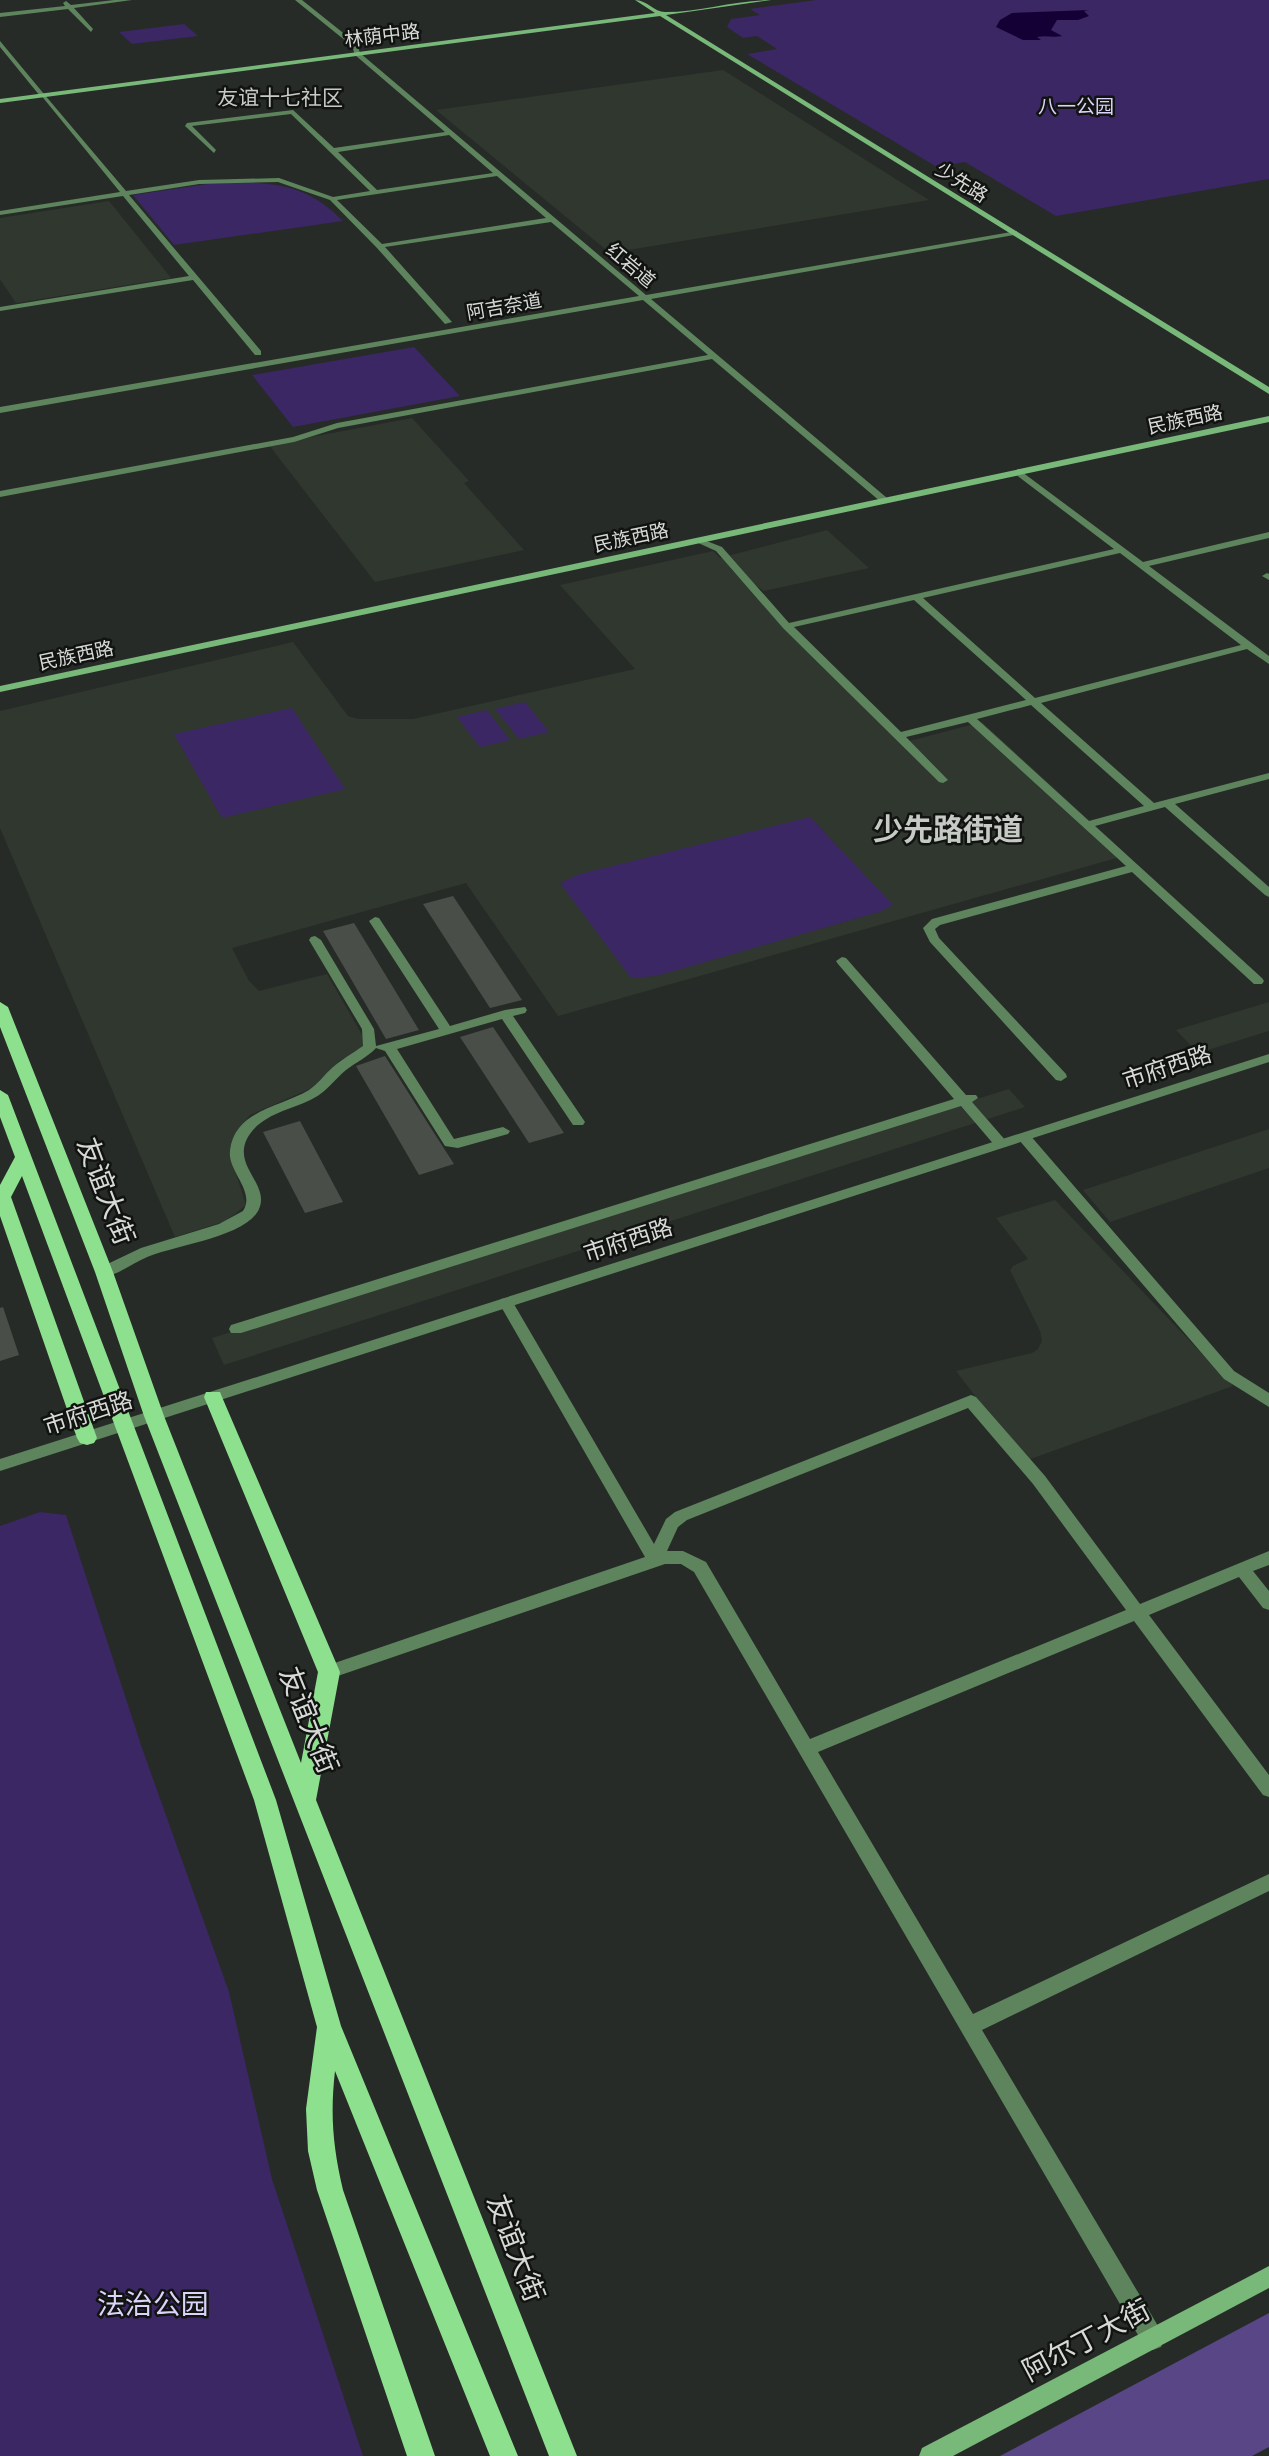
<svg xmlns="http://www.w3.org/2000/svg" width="1269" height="2456" viewBox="0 0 1269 2456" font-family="Ubuntu,'Noto Sans SC',sans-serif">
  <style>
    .built { fill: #2f372f }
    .green { fill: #3a2763 }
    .forest { fill: #584686 }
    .water { fill: #150035 }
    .building { fill: #4a4e49 }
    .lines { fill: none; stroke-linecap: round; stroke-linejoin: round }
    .minor { fill: #5d845d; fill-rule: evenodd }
    .tertiary { fill: #5d845d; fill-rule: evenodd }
    .secondary { fill: #78b879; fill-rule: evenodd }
    .primary { fill: #8de08e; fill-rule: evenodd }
    .labels { text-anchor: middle; stroke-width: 5; stroke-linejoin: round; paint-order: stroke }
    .far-street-label { font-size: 19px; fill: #d7d9d7; stroke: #111311 }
    .far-park-label { font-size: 19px; fill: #dbd3fa; stroke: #111311 }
    .far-quarter-label { font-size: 21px; fill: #c6cac5; stroke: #111311 }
    .street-label { font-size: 23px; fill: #d7d9d7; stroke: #111311 }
    .near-street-label { font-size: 28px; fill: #d7d9d7; stroke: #111311 }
    .near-park-label { font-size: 28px; fill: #dbd3fa; stroke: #111311 }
    .district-label { font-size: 30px; font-weight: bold; fill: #c6cac5; stroke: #111311 }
  </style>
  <rect width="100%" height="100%" fill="#272b27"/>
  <g class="built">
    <polygon points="723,70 929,200 610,253 436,110"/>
    <polygon points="109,201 171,278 16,303 0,279 0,218"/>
    <polygon points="412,418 469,481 464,483 524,550 375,582 269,445"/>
    <polygon points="827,530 869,568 764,591 729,567 909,741 982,722 1127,855 558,1016 466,883 232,948 249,981 259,991 327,974 368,1045 339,1061 321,1084 250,1115 237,1131 229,1152 246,1205 226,1221 175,1237 0,828 0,711 293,642 348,716 358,719 413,719 635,669 560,585 713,551 720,558"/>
    <polygon points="1269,1002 1269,1031 1198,1053 1176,1030"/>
    <polygon points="1009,1089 1025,1107 224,1365 212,1338"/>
    <polygon points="1269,1129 1269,1168 1110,1222 1083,1190"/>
    <polygon points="1055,1200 1233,1386 1025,1461 956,1371 1032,1353 1038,1349 1042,1341 1040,1331 1010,1270 1013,1266 1028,1259 996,1218"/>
  </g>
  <g class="green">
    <polygon points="816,0 1269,0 1269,179 1056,216 965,162 937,167 747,54 777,49 757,36 743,38 727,27 731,19 760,15 750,9"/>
    <polygon points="184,24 198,36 132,44 119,32"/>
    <path d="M 248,182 C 290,185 313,191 343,221 L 174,245 L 133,195 L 208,184 Z"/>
    <polygon points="414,347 460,396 293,427 252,375"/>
    <polygon points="525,702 549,732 519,739 495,709"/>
    <polygon points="292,708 345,789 222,818 174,734"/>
    <polygon points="487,710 510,740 480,747 457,717"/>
    <polygon points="810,817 893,905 879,912 656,976 631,978 560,883 580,874"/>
    <polygon points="40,1512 66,1515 142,1748 229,1992 272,2179 363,2456 0,2456 0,1526"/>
  </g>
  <polygon class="forest" points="1269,2313 1269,2447 1252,2456 1000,2456"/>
  <path class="water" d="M 1089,10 L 1084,11 L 1089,16 L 1078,20 L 1057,20 L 1051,30 L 1062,36 C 1053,38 1046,35 1037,37 L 1041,40 L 1023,40 L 996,27 L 1000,20 L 1012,13 Z"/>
  <g class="building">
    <polygon points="453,896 522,1000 490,1008 423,904"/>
    <polygon points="354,923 419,1030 386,1039 323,931"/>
    <polygon points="493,1027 564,1133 529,1143 460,1037"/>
    <polygon points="385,1056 443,1147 454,1164 419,1175 356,1066"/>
    <polygon points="300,1121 343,1202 305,1213 263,1132"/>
    <polygon points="3,1307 19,1355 0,1361 0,1308"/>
  </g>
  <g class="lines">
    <g class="minor">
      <polygon points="114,0 132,0 74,8 93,29 91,32 68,9 0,17 0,13 65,6 63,3 66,1 71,5"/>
      <path d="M 295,0 L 302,0 L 357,44 L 360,53 L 646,295 L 1017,231 L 1017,235 L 1014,235 L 651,299 L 887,498 L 887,502 L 881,502 L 712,359 L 338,428 L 294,442 L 0,497 L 0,491 L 293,437 L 337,423 L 708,355 L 643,300 L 0,413 L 0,407 L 639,296 L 551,222 L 385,247 L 452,322 L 445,324 L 377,248 L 330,200 L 278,182 L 199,184 L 129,195 L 261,351 L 261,355 L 255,355 L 193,280 L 0,311 L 0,307 L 189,276 L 123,196 L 0,215 L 0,211 L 120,192 L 40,94 L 44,94 L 126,191 L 199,180 L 279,178 L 333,197 L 370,191 L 291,114 L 192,126 L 216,150 L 214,153 L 185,126 L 187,123 L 293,110 L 334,148 L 445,132 L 355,55 L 352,46 ZM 449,135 L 493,173 L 377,190 L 338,152 ZM 497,176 L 546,218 L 382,244 L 337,200 Z"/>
      <path d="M 1018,469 L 1143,562 L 1269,532 L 1269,538 L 1149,566 L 1269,656 L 1269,664 L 1247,649 L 1041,703 L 1154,803 L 1269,773 L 1269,779 L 1175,804 L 1269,887 L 1269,897 L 1265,895 L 1165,807 L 1095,826 L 1262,978 L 1264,981 L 1262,984 L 1254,984 L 1132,872 L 940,925 L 935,929 L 939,938 L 1066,1074 L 1067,1077 L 1061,1081 L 1056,1080 L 930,942 L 923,928 L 932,919 L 1126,866 L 968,722 L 906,737 L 948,780 L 943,783 L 939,782 L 783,628 L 716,551 L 694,541 L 699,538 L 722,547 L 789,623 L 1114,549 L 1015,474 L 1014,472 ZM 1120,553 L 1241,645 L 1035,698 L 923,598 ZM 914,600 L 1026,700 L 901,732 L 794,627 ZM 1031,705 L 1144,806 L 1089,821 L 977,719 Z"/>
      <polygon points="1267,573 1269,574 1269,580 1262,576"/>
      <path d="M 375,917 L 379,918 L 450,1026 L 505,1010 L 525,1007 L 527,1010 L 525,1013 L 513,1016 L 583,1119 L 585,1122 L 583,1125 L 573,1125 L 502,1019 L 397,1049 L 454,1139 L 503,1127 L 510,1131 L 508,1134 L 458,1148 L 445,1146 L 385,1051 L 376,1048 C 368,1057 356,1062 346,1070 C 335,1079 327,1091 314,1098 C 294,1109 269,1112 253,1130 C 225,1163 271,1182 259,1209 C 246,1238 171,1245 143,1259 C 131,1264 113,1279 99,1276 L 97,1272 L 99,1268 L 141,1248 L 219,1224 L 243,1211 C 256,1191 227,1171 230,1150 C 235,1110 281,1107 309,1090 C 318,1084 324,1075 332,1068 C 342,1059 353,1053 363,1046 L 362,1029 L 309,940 L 311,937 L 315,936 L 321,940 L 374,1029 L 376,1046 L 439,1029 L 369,921 Z"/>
      <polygon points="842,957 846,958 966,1095 976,1095 978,1098 972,1102 1006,1141 1008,1144 1006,1147 996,1147 961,1106 241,1333 231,1333 229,1329 231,1325 954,1099 838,964 836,961"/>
      <polygon points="1024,1133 1029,1134 1234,1371 1269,1393 1269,1407 1224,1379 1019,1140 1017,1137"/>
      <path d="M 506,1298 L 511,1299 L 654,1544 L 666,1519 L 675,1512 L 971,1395 L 976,1397 L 1045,1476 L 1140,1604 L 1269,1551 L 1269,1565 L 1253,1571 L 1269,1591 L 1269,1610 L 1263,1608 L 1239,1577 L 1149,1615 L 1269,1775 L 1269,1797 L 1263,1795 L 1134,1621 L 818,1752 L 973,2014 L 1269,1874 L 1269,1891 L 982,2030 L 1161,2331 L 1164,2339 L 1161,2347 L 1153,2350 L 1145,2347 L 694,1572 L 681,1564 L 665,1564 L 329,1679 L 323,1677 L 321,1672 L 323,1667 L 645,1557 L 499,1303 L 501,1299 ZM 968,1408 L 1033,1484 L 1126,1610 L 810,1739 L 706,1562 L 683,1551 L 667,1551 L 678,1527 L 687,1520 Z"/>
    </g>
    <g class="tertiary">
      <polygon points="0,41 44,94 44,96 40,96 0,47"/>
      <polygon points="1269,1054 1269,1062 0,1471 0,1459"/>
    </g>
    <g class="secondary">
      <path d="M 635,0 C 647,0 654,12 665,12 C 701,12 735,0 771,0 L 666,15 L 1269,387 L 1269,394 L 660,16 L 0,103 L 0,99 L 655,13 Z"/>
      <polygon points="1269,416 1269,422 0,692 0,686"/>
      <polygon points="1269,2266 1269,2288 953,2456 919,2456 922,2448"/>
    </g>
    <g class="primary">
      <polygon points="0,1002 8,1007 113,1272 164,1416 301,1763 318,1672 204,1397 206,1392 220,1392 222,1397 340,1672 316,1800 577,2456 549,2456 144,1416 95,1272 0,1027"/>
      <path d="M 0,1090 L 8,1095 L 276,1800 L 341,2026 L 518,2456 L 490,2456 L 335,2071 C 330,2115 333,2147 343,2190 L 435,2456 L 407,2456 L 317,2190 L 308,2151 L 306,2109 L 317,2027 L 254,1800 L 22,1176 L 11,1197 L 97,1438 L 94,1443 L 87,1445 L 80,1443 L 77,1438 L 0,1216 L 0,1185 L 15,1157 L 0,1117 Z"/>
    </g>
  </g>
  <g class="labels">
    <g class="far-street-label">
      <text transform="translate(382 35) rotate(-7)" y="7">林荫中路</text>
      <text transform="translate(962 182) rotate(32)" y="7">少先路</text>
      <text transform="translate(631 265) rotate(40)" y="7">红岩道</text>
      <text transform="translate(504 306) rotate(-10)" y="7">阿吉奈道</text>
      <text transform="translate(1185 419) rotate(-12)" y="7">民族西路</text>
      <text transform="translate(631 537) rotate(-12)" y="7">民族西路</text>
      <text transform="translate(76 655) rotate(-12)" y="7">民族西路</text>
    </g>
    <g class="far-park-label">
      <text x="1076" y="113">八一公园</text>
    </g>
    <g class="far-quarter-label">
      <text x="280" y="105">友谊十七社区</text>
    </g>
    <g class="street-label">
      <text transform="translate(1167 1067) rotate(-18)" y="8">市府西路</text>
      <text transform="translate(628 1240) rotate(-18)" y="8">市府西路</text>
      <text transform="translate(88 1413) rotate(-18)" y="8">市府西路</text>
    </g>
    <g class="near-street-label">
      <text transform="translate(106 1191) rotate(69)" y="10">友谊大街</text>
      <text transform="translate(309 1720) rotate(68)" y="10">友谊大街</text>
      <text transform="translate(516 2248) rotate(69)" y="10">友谊大街</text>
      <text transform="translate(1086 2340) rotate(-28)" y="10">阿尔丁大街</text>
    </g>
    <g class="near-park-label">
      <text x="153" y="2314">法治公园</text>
    </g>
    <g class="district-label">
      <text x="948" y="840">少先路街道</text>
    </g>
  </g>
</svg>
